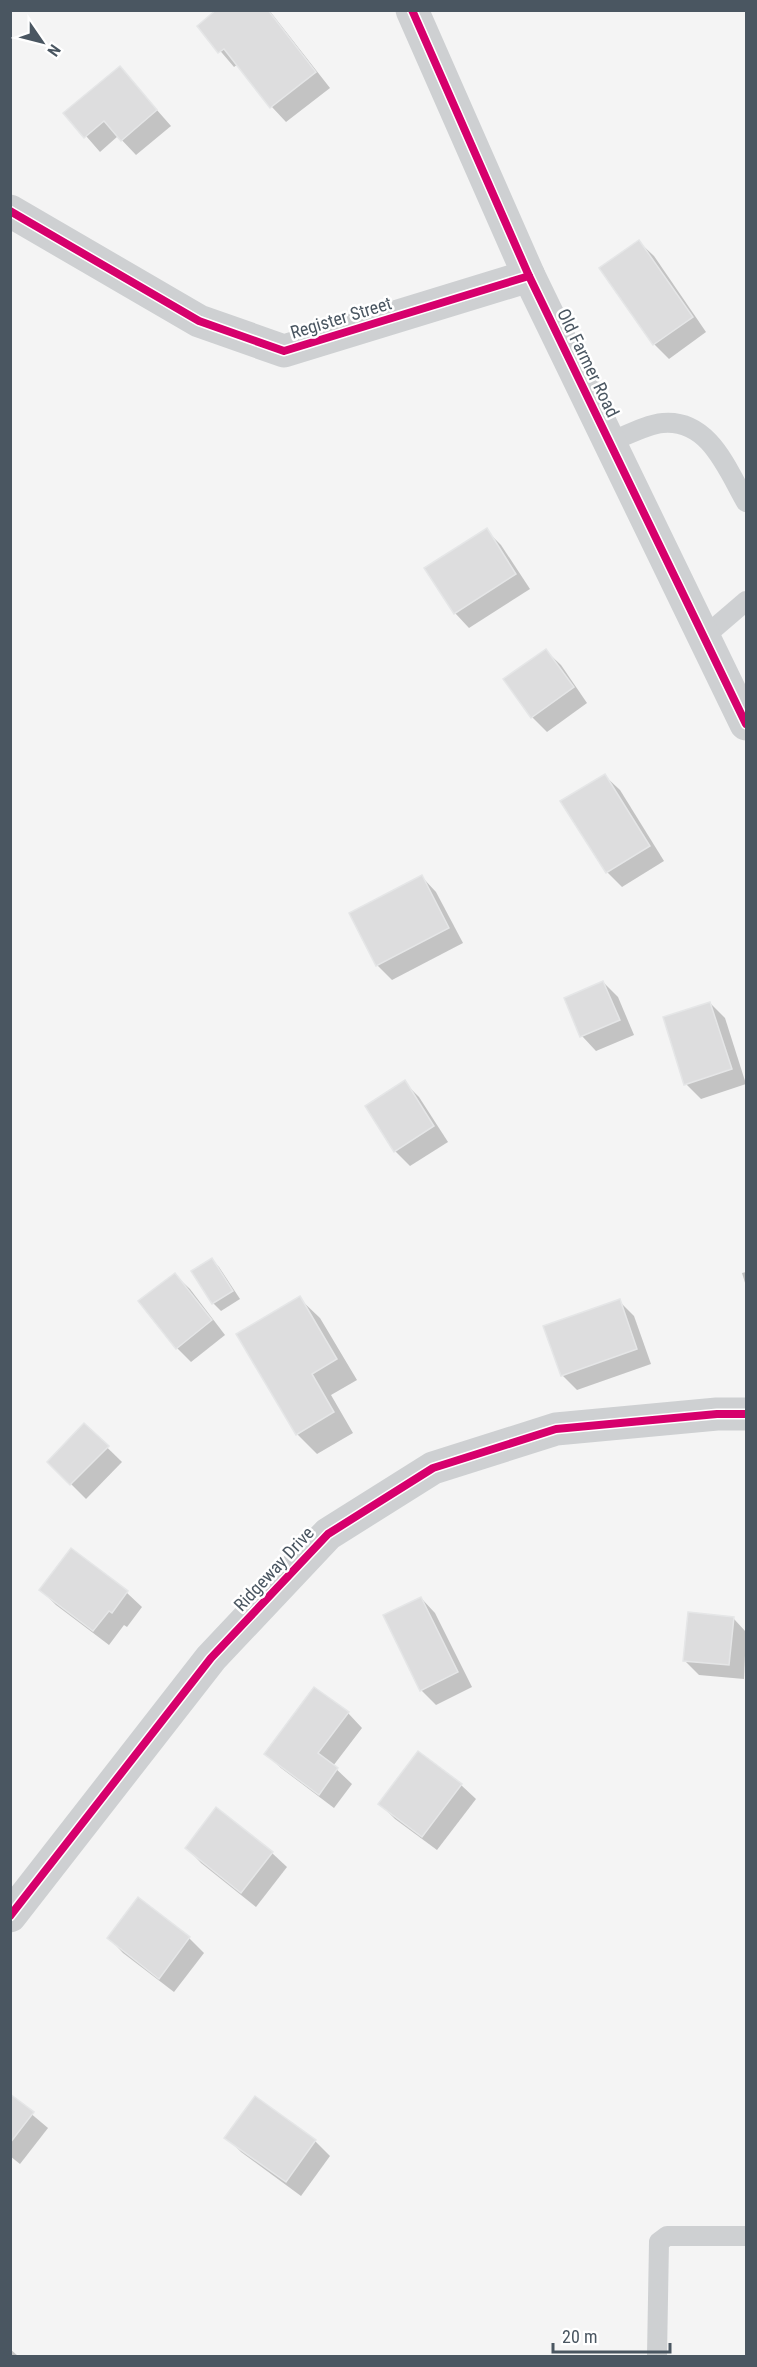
<svg xmlns="http://www.w3.org/2000/svg" width="757" height="2367" viewBox="0 0 757 2367" font-family="'Roboto Condensed',sans-serif">
  <style>
    .shadow { fill: #0003 }
    .building { fill: #ddddde; stroke: #e5e6e7; stroke-width: 1.5 }
    .lines { fill: none; stroke-linecap: round; stroke-linejoin: round }
    .service { stroke: #ced0d2; stroke-width: 20 }
    .minor { stroke: #ced0d2; stroke-width: 33 }
    .tertiary { stroke: #ced0d2; stroke-width: 33 }
    .cycleway-casing { stroke: #fff; stroke-width: 11 }
    .cycleway { stroke: #d6006c; stroke-width: 8 }
    .labels { text-anchor: middle; stroke-width: 5; stroke-linejoin: round; paint-order: stroke }
    .street-label { font-size: 18px; fill: #4a5661; stroke: #fff }
  </style>
  <rect width="100%" height="100%" fill="#f4f4f4"/>
  <g class="shadow">
    <polygon points="218,10 269,10 330,88 286,122 272,107 238,64 234,67 199,26"/>
    <polygon points="120,68 171,126 136,155 118,136 100,152 66,113"/>
    <polygon points="639,242 654,256 706,332 669,359 654,344"/>
    <polygon points="486,530 501,545 530,589 469,628 455,613"/>
    <polygon points="546,651 561,665 587,703 547,732 532,717"/>
    <polygon points="605,776 620,790 664,861 622,887 607,872"/>
    <polygon points="422,877 436,892 463,943 392,980 377,965"/>
    <polygon points="603,982 618,997 634,1035 596,1051 582,1036"/>
    <polygon points="710,1003 725,1018 746,1084 701,1099 686,1084"/>
    <polygon points="404,1082 419,1097 448,1142 410,1166 395,1151"/>
    <polygon points="212,1260 219,1267 240,1299 221,1311 213,1303 193,1271"/>
    <polygon points="746,1272 746,1286 742,1273"/>
    <polygon points="175,1275 190,1289 225,1335 191,1362 177,1348"/>
    <polygon points="299,1298 320,1318 357,1380 331,1395 353,1433 317,1454 297,1434"/>
    <polygon points="619,1301 634,1316 651,1364 577,1390 562,1375"/>
    <polygon points="84,1425 122,1462 86,1499 49,1462"/>
    <polygon points="71,1550 127,1593 142,1607 127,1627 124,1625 109,1645 56,1605 41,1590"/>
    <polygon points="421,1598 435,1613 472,1687 436,1705 421,1690"/>
    <polygon points="734,1619 746,1632 744,1679 699,1675 684,1660"/>
    <polygon points="348,1713 362,1728 333,1766 352,1784 334,1808 281,1768 266,1754"/>
    <polygon points="461,1785 476,1799 437,1850 395,1819 380,1804"/>
    <polygon points="187,1848 272,1853 287,1867 256,1907 201,1863"/>
    <polygon points="139,1899 189,1938 204,1953 174,1992 123,1953 109,1938"/>
    <polygon points="10,2096 48,2128 20,2164 10,2156"/>
    <polygon points="255,2098 315,2141 330,2156 301,2196 241,2152 226,2137"/>
    <polygon points="10,2349 18,2356 10,2356"/>
  </g>
  <g class="building">
    <polygon points="216,10 268,10 316,72 270,108 224,49 218,53 197,26"/>
    <polygon points="120,66 157,110 121,141 104,121 84,138 63,113"/>
    <polygon points="639,240 693,317 653,345 599,268"/>
    <polygon points="487,528 516,574 454,614 424,568"/>
    <polygon points="546,649 574,687 531,718 503,679"/>
    <polygon points="605,774 650,846 606,873 560,801"/>
    <polygon points="422,875 449,928 376,966 349,913"/>
    <polygon points="603,981 620,1020 580,1037 564,998"/>
    <polygon points="710,1002 732,1069 684,1085 663,1017"/>
    <polygon points="405,1080 434,1126 394,1152 365,1106"/>
    <polygon points="212,1258 233,1291 212,1304 191,1271"/>
    <polygon points="175,1273 212,1320 176,1349 138,1301"/>
    <polygon points="300,1296 337,1359 312,1374 334,1412 296,1435 236,1334"/>
    <polygon points="620,1299 637,1349 561,1376 543,1326"/>
    <polygon points="84,1423 109,1446 70,1485 47,1462"/>
    <polygon points="71,1548 128,1591 112,1613 109,1611 93,1631 39,1590"/>
    <polygon points="421,1597 458,1672 420,1691 383,1615"/>
    <polygon points="688,1612 734,1617 729,1665 683,1661"/>
    <polygon points="314,1687 349,1712 318,1753 338,1768 319,1795 264,1754"/>
    <polygon points="418,1751 462,1784 422,1837 378,1804"/>
    <polygon points="216,1807 273,1852 241,1893 185,1848"/>
    <polygon points="138,1897 190,1937 159,1979 107,1938"/>
    <polygon points="10,2094 34,2112 10,2143"/>
    <polygon points="255,2096 316,2140 286,2182 224,2138"/>
  </g>
  <g class="lines">
    <g class="service">
      <path d="M 610,442 C 625,436 648,424 663,423 C 709,419 727,469 746,502"/>
      <polyline points="704,637 746,601"/>
      <polyline points="657,2356 659,2242 667,2236 746,2236"/>
    </g>
    <g class="minor">
      <polyline points="10,211 199,321 284,351 529,276"/>
      <polyline points="10,1916 211,1658 328,1534 433,1468 556,1429 717,1414 746,1414"/>
    </g>
    <polyline class="tertiary" points="412,10 529,276 746,724"/>
    <defs>
      <g id="cycleway">
        <polyline points="412,10 529,276 746,724"/>
        <polyline points="10,211 199,321 284,351 529,276"/>
        <polyline points="10,1916 211,1658 328,1534 433,1468 556,1429 717,1414 746,1414"/>
      </g>
    </defs>
    <use href="#cycleway" class="cycleway-casing"/>
    <use href="#cycleway" class="cycleway"/>
  </g>
  <g class="labels">
    <g class="street-label">
      <text transform="translate(341 318) rotate(-17)" y="6">Register Street</text>
      <text transform="translate(588 363) rotate(64)" y="6">Old Farmer Road</text>
      <text transform="translate(274 1569) rotate(-47)" y="6">Ridgeway Drive</text>
    </g>
  </g>
  <rect width="757" height="2367" fill="none" stroke="#4a5661" stroke-width="24"/>
  <g transform="translate(42 42) rotate(125)" stroke="#ffffff" stroke-width="4.5" paint-order="stroke">
  <path d="M0-4.5L10 22L0 15L-10 22Z" fill="#4a5661"/>
  <text y="-9" font-size="16" font-weight="bold" text-anchor="middle" fill="#4a5661">N</text>
  </g>
  <path d="M553 2343v9h117v-9" fill="none" stroke="#4a5661" stroke-width="3"/>
  <text x="562" y="2343" font-size="18" fill="#4a5661" stroke="#ffffff" stroke-width="4.5" paint-order="stroke">20 m</text>
</svg>
